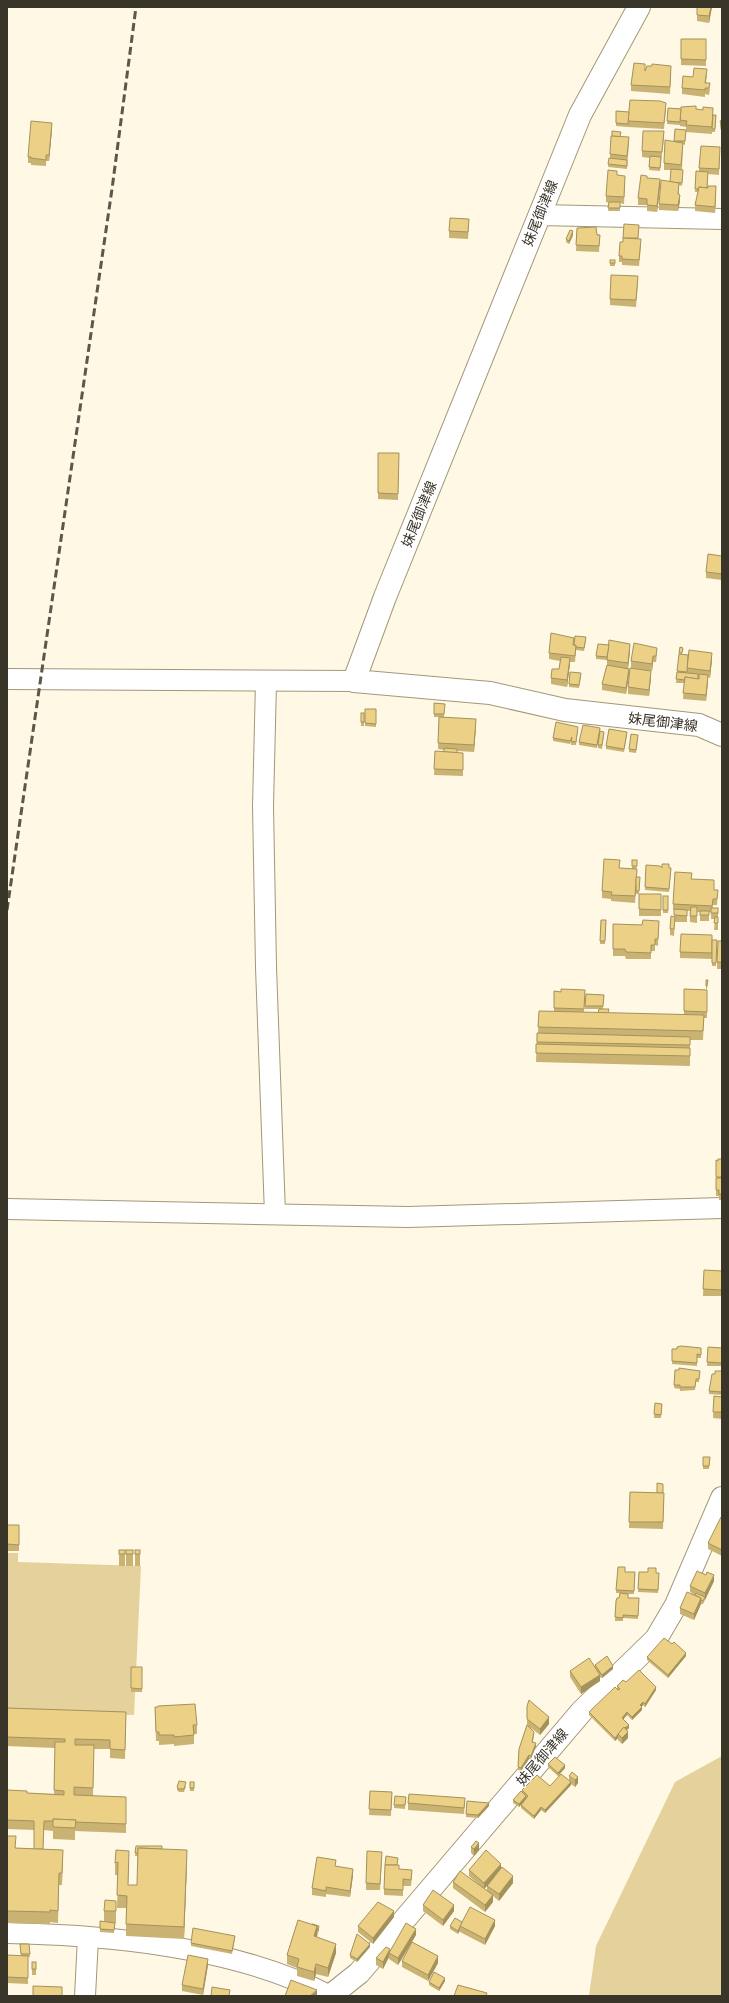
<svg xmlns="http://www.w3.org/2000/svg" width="729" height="2003" viewBox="0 0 729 2003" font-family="'Times New Roman','Noto Sans JP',serif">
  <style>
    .green { fill: #e4d19c }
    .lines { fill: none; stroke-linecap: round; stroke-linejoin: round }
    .minor-casing { stroke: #a29879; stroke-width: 22 }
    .major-casing { stroke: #a29879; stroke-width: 24 }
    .minor { stroke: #fff; stroke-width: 20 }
    .major { stroke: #fff; stroke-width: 22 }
    .rail { stroke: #5c574a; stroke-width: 3; stroke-dasharray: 8 4; stroke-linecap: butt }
    .wall { fill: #cab372 }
    .shaded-wall { fill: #a4925d }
    .building { fill: #ebd085; stroke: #a4925d }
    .labels { text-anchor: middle; stroke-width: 3; stroke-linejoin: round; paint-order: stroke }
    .street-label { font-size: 14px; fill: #3a3529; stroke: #fff }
  </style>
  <rect width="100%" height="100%" fill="#fef8e4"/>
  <g class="green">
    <polygon points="7,1553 18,1553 18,1562 141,1566 134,1715 7,1712"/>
    <polygon points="722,1756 722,1996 589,1996 596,1946 675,1782"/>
  </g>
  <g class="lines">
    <defs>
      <g id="minor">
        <polyline points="539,215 722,219"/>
        <polyline points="7,679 354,681"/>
        <polyline points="266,682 263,806 266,967 275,1214"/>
        <polyline points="7,1209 408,1217 722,1208"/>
        <path d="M 7,1933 C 110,1935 238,1947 330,1996"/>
        <polyline points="85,1996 88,1938"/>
      </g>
      <g id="major">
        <polyline points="639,7 580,115 385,597 354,681 490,693 565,710 699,725 722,735"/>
        <polyline points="330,1996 359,1973 582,1711 656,1639 676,1605 722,1498"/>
      </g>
    </defs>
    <use href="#minor" class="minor-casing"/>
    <use href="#major" class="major-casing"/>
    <use href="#minor" class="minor"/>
    <use href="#major" class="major"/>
    <polyline class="rail" points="7,910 112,189 136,7"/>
  </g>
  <g class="wall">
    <polygon points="697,7 712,7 709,23 697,21"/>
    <polygon points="681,39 706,39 706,66 681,65"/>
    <polygon points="645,69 671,72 670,94 631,91 631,85"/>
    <polygon points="707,75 706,83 710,89 709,95 705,94 705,97 682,94 682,88 693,77"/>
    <polygon points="668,108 696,109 713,115 716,115 715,132 712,132 712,131 712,134 686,132 686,127 680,126 680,125 667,124"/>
    <polygon points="666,109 664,129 628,127 628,125 628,127 616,126 616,111 629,112"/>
    <polygon points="722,120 722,134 720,127 720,121"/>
    <polygon points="52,129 49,161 46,161 46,166 31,165 31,163 28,163 28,157"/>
    <polygon points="675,129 686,130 685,145 683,144 682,170 683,170 682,186 679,185 679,194 680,201 678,211 659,210 659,204 670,181 671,170 664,170 664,163 674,141"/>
    <polygon points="620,137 629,143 627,169 608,167 609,158 610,158 610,154"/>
    <polygon points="664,138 660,171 649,170 650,158 642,157 642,151"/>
    <polygon points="720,154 719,175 708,174 707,188 716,193 715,213 695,211 695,205 698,192 695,192 696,171 699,172 699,168"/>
    <polygon points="617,175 625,182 624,204 620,203 620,211 608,211 609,203 606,202 606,196"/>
    <polygon points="647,178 660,186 657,212 647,211 647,205 638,205 638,198"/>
    <polygon points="469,225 468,239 449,238 449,231"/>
    <polygon points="639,225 638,239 641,246 639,266 622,265 622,262 619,262 619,256 623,242"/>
    <polygon points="577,228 600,235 599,252 576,251"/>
    <polygon points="573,235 569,244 566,242 566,239"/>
    <polygon points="610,260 615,263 615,266 610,266"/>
    <polygon points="638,283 636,307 610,305 610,299"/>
    <polygon points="378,453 399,453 398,500 378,499"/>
    <polygon points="722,556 722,580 706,578 706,572"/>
    <polygon points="586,640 584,651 576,650 575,662 570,662 567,687 551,684 551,678 559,669 560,661 549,659 549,653"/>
    <polygon points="680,647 682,654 712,659 710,678 708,677 706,701 683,699 684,683 676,683"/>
    <polygon points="630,650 628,669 626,694 602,690 602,684 607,665 607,660 596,659 596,656"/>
    <polygon points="657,654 656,662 653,662 652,671 631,668 631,661"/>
    <polygon points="581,676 579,688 569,687 569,684"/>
    <polygon points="651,677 649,696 628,694 628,687"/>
    <polygon points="434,703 445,704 444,717 476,725 474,752 457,751 457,753 463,759 463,776 434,775 435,751 444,752 444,750 438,749 439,717 434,717"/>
    <polygon points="365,709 376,709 376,727 365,726"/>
    <rect x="361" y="713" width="3" height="13"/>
    <polygon points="578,730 576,745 571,745 571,742 570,744 553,741 553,738"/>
    <polygon points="600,731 597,748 579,745 579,742"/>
    <polygon points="604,735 602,749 598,748 598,745"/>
    <polygon points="627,735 624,752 606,749 606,746"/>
    <polygon points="638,738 636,753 629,752 629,749"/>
    <polygon points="632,860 637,860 636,877 640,880 639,894 636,894 636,891 635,903 611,901 611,899 602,898 602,891 620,868 632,869"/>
    <polygon points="646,865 662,868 671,868 669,892 645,890"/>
    <polygon points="692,879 714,890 718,890 717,905 713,905 713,908 718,908 718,930 714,930 715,919 711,919 711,912 709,912 709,921 700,921 700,912 697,912 697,923 690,922 690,911 687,911 687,922 675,922 674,936 670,935 670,929 674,917 674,910 673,910 673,904"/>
    <polygon points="661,894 661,916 639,916 639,909"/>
    <rect x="663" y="896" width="5" height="17"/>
    <polygon points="601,920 606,920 605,944 600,944"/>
    <polygon points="659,921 658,946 655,945 655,951 651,951 651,959 626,959 625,956 613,956 613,924 642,925"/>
    <polygon points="712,940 717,940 716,966 712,966 712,959 680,958 680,952"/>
    <polygon points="722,941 722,969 717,969 717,962"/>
    <polygon points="706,980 708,980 707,989 706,989"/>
    <polygon points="684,989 707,990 707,1018 704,1018 703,1040 690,1040 690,1066 536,1062 537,1033 538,1033 539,1011 554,1012 554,991 561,992 585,990 584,1012 598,1013 599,1009 585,1009 586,994 604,995 603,1009 609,1013 684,1015"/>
    <polygon points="722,1159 722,1200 719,1200 719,1196 716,1196 716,1160 718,1161"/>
    <polygon points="704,1270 722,1271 722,1296 703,1296"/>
    <polygon points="708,1347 722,1348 722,1366 707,1366"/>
    <polygon points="701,1348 701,1358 697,1358 697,1366 672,1364 672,1349"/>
    <polygon points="675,1370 700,1371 699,1382 696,1382 695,1390 680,1391 680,1389 674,1388"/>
    <polygon points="715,1374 722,1374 722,1395 709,1394 709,1391"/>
    <polygon points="714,1396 722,1397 722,1419 713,1418"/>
    <polygon points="655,1403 662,1404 661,1418 654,1418"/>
    <polygon points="703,1457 710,1457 709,1469 703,1469"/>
    <polygon points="630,1492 664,1493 663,1529 629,1528"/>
    <polygon points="722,1518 722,1556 708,1549 708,1543"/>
    <rect x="7" y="1525" width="12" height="26"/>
    <rect x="119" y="1550" width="6" height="16"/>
    <rect x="126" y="1550" width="7" height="16"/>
    <rect x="135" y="1550" width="5" height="16"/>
    <polygon points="625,1572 635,1572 634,1594 628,1594 628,1598 639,1598 638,1619 623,1618 623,1621 615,1621 616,1601 619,1598 620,1593 616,1593 616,1590"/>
    <polygon points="639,1572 659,1573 658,1593 638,1592"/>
    <polygon points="714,1581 703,1604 701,1604 694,1620 680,1614 680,1608 695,1595 690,1592 690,1586"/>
    <polygon points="686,1656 668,1678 647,1660 647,1657"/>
    <polygon points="595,1665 613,1669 602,1678 600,1676 600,1681 581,1694 570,1677 570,1671 595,1667"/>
    <rect x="131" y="1667" width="11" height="25"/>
    <polygon points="626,1682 656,1690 645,1707 643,1705 641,1707 642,1710 632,1720 627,1715 623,1719 629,1728 627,1730 628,1738 622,1744 618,1740 618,1738 615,1741 589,1715 589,1712 617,1689 617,1686"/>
    <polygon points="527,1706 549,1724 540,1735 531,1728 534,1735 533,1742 536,1746 531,1759 529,1759 521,1771 518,1770 519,1749 527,1725"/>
    <polygon points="155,1707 197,1725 197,1734 194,1734 194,1744 174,1746 174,1744 159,1745 159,1741 156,1741"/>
    <polygon points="7,1708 126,1712 125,1759 110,1758 110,1749 94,1749 93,1796 126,1797 126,1833 75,1831 75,1840 53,1839 53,1831 44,1830 43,1849 63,1862 62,1885 59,1885 58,1923 50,1922 50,1924 7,1923 7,1836 16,1848 34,1849 34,1830 7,1829 7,1790 27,1793 54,1794 55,1748 7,1746"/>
    <polygon points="548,1764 565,1768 558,1776 548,1767"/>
    <polygon points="569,1776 578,1783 575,1787 571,1784 571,1785 545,1813 541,1810 534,1819 521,1808 521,1805 519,1807 513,1803 513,1800 522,1792 522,1790 550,1786 569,1781"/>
    <rect x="190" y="1782" width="4" height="9"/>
    <polygon points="186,1786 184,1792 179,1792 177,1790 177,1787"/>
    <polygon points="370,1791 392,1792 391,1816 369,1815"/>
    <polygon points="406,1797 405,1809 394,1808 394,1805"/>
    <polygon points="408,1803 465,1804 464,1814 408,1810"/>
    <polygon points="489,1806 478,1818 466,1817 466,1814"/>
    <polygon points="136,1846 162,1849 187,1862 184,1939 126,1936 126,1908 117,1908 118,1875 115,1875 115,1863 129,1863 128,1885 137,1885 138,1856 135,1856"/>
    <polygon points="471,1847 479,1850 474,1856 471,1853"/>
    <polygon points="382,1858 380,1890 366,1890 366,1883"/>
    <polygon points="397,1865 399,1869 412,1876 411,1886 403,1886 403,1896 384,1895 384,1889"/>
    <polygon points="336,1866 353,1875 350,1897 326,1894 326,1897 312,1895 312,1888"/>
    <polygon points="501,1869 513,1883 499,1901 493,1896 493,1902 485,1912 453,1888 453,1882 487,1892 487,1886 484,1889 469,1876 469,1870"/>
    <polygon points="116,1901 116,1923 115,1923 114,1933 100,1932 100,1921 104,1922 104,1911"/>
    <polygon points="423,1905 454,1911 443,1926 423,1911"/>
    <polygon points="394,1917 373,1944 358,1932 358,1926"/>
    <polygon points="298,1920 319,1930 317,1937 336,1953 328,1977 316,1974 314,1981 297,1976 297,1968 287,1964 287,1955"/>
    <polygon points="462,1922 495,1926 485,1945 460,1932 460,1930 458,1934 450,1929 450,1926"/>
    <polygon points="416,1935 398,1965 389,1959 389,1957 383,1969 376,1965 376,1958 390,1952"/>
    <polygon points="235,1939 232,1954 191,1946 191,1943"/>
    <polygon points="20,1944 29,1944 30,1957 28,1957 28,1984 7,1983 7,1955 21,1956"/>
    <polygon points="370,1947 357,1962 350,1958 350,1955"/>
    <polygon points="402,1961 438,1963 428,1981 402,1967"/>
    <rect x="32" y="1962" width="4" height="13"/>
    <polygon points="208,1965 203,1995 182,1991 182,1985"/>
    <polygon points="445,1981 439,1991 429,1985 429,1982"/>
  </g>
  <g class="shaded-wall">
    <polygon points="711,7 712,7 709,23 709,16"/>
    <polygon points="52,123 52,129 49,161 49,155"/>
    <polygon points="660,179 660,186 657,212 657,206"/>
    <polygon points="716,186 716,193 715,213 715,207"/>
    <polygon points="680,195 680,201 678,211 678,205"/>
    <polygon points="573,231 573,235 569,244 569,241"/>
    <polygon points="630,644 630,650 628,669 628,663"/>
    <polygon points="712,653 712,659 710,678 710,671"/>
    <polygon points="653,656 653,662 652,671 652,664"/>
    <polygon points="570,658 570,664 567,687 567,680"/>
    <polygon points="629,669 629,675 626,694 626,688"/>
    <polygon points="651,671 651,677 649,696 649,690"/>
    <polygon points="708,675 708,682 706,701 706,695"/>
    <polygon points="476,719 476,725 474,752 474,745"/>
    <polygon points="714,1575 714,1581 705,1600 705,1593"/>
    <polygon points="701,1598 701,1604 694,1620 694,1614"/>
    <polygon points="686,1653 686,1656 668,1678 668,1675"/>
    <polygon points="613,1666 613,1669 602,1678 602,1675"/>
    <polygon points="600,1675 600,1681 581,1694 581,1687"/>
    <polygon points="656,1687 656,1690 645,1707 645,1704"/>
    <polygon points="643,1702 643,1705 640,1709 640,1705"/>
    <polygon points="642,1707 642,1710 632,1720 632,1717"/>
    <polygon points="627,1712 627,1715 622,1721 622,1718"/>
    <polygon points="549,1717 549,1724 540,1735 540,1729"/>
    <polygon points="629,1725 629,1728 620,1736 619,1734"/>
    <polygon points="628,1732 628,1738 622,1744 622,1738"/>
    <polygon points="618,1735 618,1738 615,1741 615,1738"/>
    <polygon points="536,1743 536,1746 531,1759 531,1756"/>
    <polygon points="529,1755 529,1759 521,1771 521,1768"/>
    <polygon points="565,1765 565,1768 558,1776 558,1773"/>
    <polygon points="578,1777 578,1783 575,1787 575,1780"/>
    <polygon points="571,1782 571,1785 545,1813 545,1810"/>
    <polygon points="526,1796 526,1799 519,1807 519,1804"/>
    <polygon points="489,1803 489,1806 478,1818 478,1815"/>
    <polygon points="541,1807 541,1810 534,1819 534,1816"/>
    <polygon points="479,1843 479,1850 474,1856 474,1849"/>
    <polygon points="187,1850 187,1862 184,1939 184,1927"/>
    <polygon points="501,1864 501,1870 484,1889 484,1883"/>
    <polygon points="353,1869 353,1875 350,1897 350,1891"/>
    <polygon points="513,1876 513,1883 499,1901 499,1894"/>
    <polygon points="493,1895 493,1902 485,1912 485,1905"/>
    <polygon points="454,1905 454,1911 443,1926 443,1920"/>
    <polygon points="394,1911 394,1917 373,1944 373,1938"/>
    <polygon points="495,1920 495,1926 485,1945 485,1939"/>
    <polygon points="317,1926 317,1936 314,1945 314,1936"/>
    <polygon points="460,1927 460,1930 458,1934 458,1931"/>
    <polygon points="416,1929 416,1935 398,1965 398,1958"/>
    <polygon points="336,1944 336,1953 328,1977 328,1968"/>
    <polygon points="370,1944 370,1947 357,1962 357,1959"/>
    <polygon points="390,1949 389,1957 383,1969 383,1962"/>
    <polygon points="438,1956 438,1963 428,1981 428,1975"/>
    <polygon points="208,1959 208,1965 203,1995 203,1989"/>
    <polygon points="316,1964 316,1974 314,1981 314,1972"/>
    <polygon points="445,1978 445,1981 439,1991 439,1988"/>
    <polygon points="317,1990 317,1996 310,1996"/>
  </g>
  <g class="building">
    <polygon points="697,7 711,7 709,16 697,15"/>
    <polygon points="681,39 706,39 706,60 681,59"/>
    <polygon points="634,63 645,64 645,71 647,66 652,66 652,64 671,66 670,87 631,85"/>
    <polygon points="694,68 707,69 705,83 710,83 709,88 705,88 705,90 682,88 683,76 693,77"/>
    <polygon points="630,100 660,101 666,103 664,123 628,121"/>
    <polygon points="696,106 696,109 703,110 703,107 713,108 712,127 686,125 687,121 680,120 681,107"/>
    <polygon points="668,108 681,109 680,122 667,121"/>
    <polygon points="616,111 629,112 628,124 616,123"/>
    <polygon points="713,115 716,115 715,129 712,129"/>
    <polygon points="722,120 722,128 720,121"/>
    <polygon points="31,121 52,123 49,155 46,155 46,160 31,158 31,157 28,157"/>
    <polygon points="675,129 686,130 685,141 674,141"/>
    <polygon points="612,131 621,132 620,137 612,136"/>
    <polygon points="643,131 664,131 662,152 642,151"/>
    <polygon points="611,136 629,137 627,156 610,154"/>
    <polygon points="665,140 683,143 681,165 664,163"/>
    <polygon points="701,146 720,147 719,169 699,168"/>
    <polygon points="650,156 661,157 660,168 649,167"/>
    <polygon points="609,158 627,160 627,166 608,164"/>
    <polygon points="671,169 683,170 682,183 670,182"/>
    <polygon points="608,170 617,171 617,175 625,176 624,197 606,196"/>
    <polygon points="696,171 708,172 707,188 699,187 698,189 695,189"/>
    <polygon points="641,175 647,176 647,178 660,179 657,206 647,205 647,199 638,198"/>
    <polygon points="661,180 679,183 678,194 680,195 678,205 659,204"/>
    <polygon points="708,186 716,186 715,207 695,205 699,187 708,188"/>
    <polygon points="609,202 620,202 620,208 608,208"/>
    <polygon points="450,218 469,219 468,232 449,231"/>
    <polygon points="624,224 639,225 638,238 623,238"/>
    <polygon points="596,227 597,235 600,235 599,246 576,245 577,228"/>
    <polygon points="570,230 573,231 569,241 566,239"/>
    <polygon points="623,238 641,239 639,260 622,259 622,256 619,256 620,242 623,242"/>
    <rect x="610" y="260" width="5" height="3"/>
    <polygon points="611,275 638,276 636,300 610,299"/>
    <polygon points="378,453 399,453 398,494 378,493"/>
    <polygon points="708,554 722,556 722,574 706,572"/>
    <polygon points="551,633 574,638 573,645 576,645 575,656 549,653"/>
    <polygon points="575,636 586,637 584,648 576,647 576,645 574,645"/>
    <polygon points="609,640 630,644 628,663 607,660"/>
    <polygon points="634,643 657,648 656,656 653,656 652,664 631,661"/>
    <polygon points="598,644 609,645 607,657 596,656"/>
    <polygon points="680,647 683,648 682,653 679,653"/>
    <polygon points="689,650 712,653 710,671 687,668"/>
    <polygon points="679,654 688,655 687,672 677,671"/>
    <polygon points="561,657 570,658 567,680 551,678 552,669 559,669"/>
    <polygon points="607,665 629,669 626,688 602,684"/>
    <polygon points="630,668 651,671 649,690 628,687"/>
    <polygon points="570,672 581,673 579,685 569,684"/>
    <polygon points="677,672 698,674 698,679 685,677 685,680 676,679"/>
    <polygon points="699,674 708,675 706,695 683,693 685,677 699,679"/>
    <polygon points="434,703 445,704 444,714 434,714"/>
    <polygon points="365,709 376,709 376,724 365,723"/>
    <rect x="361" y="713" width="3" height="9"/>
    <polygon points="439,717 476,719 474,745 438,743"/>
    <polygon points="556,722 578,727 576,742 571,741 572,737 570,741 553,738"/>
    <polygon points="583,725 600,728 597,745 579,742"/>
    <polygon points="609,729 627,732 624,749 606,746"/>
    <polygon points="600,731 604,732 602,745 598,745"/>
    <polygon points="631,734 638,735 636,750 629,749"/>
    <polygon points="444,748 457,749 457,753 444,752"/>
    <polygon points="435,751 463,753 463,770 434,769"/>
    <polygon points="604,859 620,860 619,868 637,869 635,896 611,895 612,892 602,891"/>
    <rect x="632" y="860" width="5" height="6"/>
    <polygon points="662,864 669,864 669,868 671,868 669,889 645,887 646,865 660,866 662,868"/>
    <polygon points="675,872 692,873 691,879 714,880 714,890 718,890 717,899 713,899 712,906 673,904"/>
    <polygon points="636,877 640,877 639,891 636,891"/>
    <polygon points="639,894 661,894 661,910 639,909"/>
    <rect x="663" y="896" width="5" height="14"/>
    <polygon points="691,907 697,907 697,916 690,916"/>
    <rect x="711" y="908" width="7" height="5"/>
    <polygon points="674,909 687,910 687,916 674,915"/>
    <rect x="700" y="911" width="9" height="4"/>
    <polygon points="671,916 675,917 674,929 670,929"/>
    <polygon points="715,917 718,917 718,923 714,923"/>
    <polygon points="601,920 606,920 605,941 600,941"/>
    <polygon points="643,920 659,921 658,939 655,939 655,945 651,945 651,953 626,952 625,949 613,949 613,924 642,925"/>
    <polygon points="681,934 712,935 712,953 680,952"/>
    <polygon points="712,940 717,940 716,963 712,963"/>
    <polygon points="718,941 722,941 722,962 717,962"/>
    <polygon points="706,980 708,980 707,986 706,986"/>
    <polygon points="561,989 585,990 584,1009 554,1008 554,991 561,992"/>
    <polygon points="684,989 707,990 707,1012 684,1011"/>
    <polygon points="586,994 604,995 603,1006 585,1006"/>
    <polygon points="599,1009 609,1009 608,1013 598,1013"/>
    <polygon points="539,1011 704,1015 703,1031 538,1027"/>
    <polygon points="537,1033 690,1037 690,1045 537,1042"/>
    <polygon points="536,1044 690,1048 690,1056 536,1053"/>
    <polygon points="718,1159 722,1159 722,1177 716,1177 716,1160 718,1161"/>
    <polygon points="716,1178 722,1178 722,1194 719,1194 719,1190 716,1190"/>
    <polygon points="704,1270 722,1271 722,1290 703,1289"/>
    <polygon points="681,1346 701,1348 701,1355 697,1354 697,1363 672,1361 672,1349 677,1349 677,1347"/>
    <polygon points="708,1347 722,1348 722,1363 707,1362"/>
    <polygon points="679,1368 700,1371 699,1379 696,1379 695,1387 680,1387 680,1385 674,1385 675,1370 679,1370"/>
    <polygon points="715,1371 722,1371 722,1392 709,1391 712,1374 715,1374"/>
    <polygon points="714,1396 722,1397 722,1412 713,1412"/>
    <polygon points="655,1403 662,1404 661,1415 654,1414"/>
    <polygon points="703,1457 710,1457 709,1466 703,1466"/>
    <polygon points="657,1483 663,1484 663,1493 657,1493"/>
    <polygon points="630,1492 664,1493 663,1522 629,1522"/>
    <polygon points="721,1517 722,1518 722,1550 708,1543"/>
    <polygon points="7,1525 19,1525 19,1545 7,1544"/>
    <rect x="119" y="1550" width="6" height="4"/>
    <rect x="126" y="1550" width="7" height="4"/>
    <rect x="135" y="1550" width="5" height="4"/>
    <polygon points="618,1567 625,1567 625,1572 635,1572 634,1591 616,1590"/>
    <polygon points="648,1568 656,1568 656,1573 659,1573 658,1590 638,1589 639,1572 648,1572"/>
    <polygon points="697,1571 706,1575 707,1572 714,1575 705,1593 690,1586"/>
    <polygon points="687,1592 701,1598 694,1614 680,1608"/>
    <polygon points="620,1593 628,1594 628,1598 639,1598 638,1616 623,1615 623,1618 615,1617 616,1601 617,1598 619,1598"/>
    <polygon points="696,1593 705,1597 703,1601 701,1600 701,1598 695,1595"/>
    <polygon points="664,1638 672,1644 674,1642 686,1653 668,1675 647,1657"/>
    <polygon points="607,1656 613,1666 602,1675 595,1665"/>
    <polygon points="589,1658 600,1675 581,1687 570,1671"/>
    <polygon points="131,1667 142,1667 142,1689 131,1688"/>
    <polygon points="639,1670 656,1687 645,1704 643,1702 640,1705 642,1707 632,1717 627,1712 622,1718 629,1725 625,1728 624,1727 615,1738 589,1712 615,1687 618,1690 620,1689 617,1686 623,1680 626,1682"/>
    <polygon points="529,1700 549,1717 540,1729 527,1719 527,1706"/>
    <polygon points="195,1704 197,1725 193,1725 194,1735 174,1737 174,1735 159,1735 159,1732 156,1732 155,1707 158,1707 158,1706"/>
    <polygon points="7,1708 126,1712 125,1750 110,1749 110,1740 75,1739 75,1745 94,1745 93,1788 74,1787 74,1795 126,1797 126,1824 75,1822 76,1820 53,1819 53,1821 44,1821 43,1849 34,1849 34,1821 7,1820 7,1790 27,1791 27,1793 64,1795 64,1791 54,1790 55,1742 65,1742 65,1739 7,1737"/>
    <polygon points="527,1725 534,1732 532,1742 536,1743 531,1756 529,1755 521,1768 518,1767 519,1749"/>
    <polygon points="624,1727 628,1732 622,1738 618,1734"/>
    <polygon points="555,1757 565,1765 558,1773 548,1764"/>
    <polygon points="572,1772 578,1777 575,1780 569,1776"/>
    <polygon points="561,1774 571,1782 545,1810 541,1807 534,1816 521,1805 528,1796 522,1790 537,1775 550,1786"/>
    <polygon points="179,1781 186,1782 184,1789 179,1789 177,1787"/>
    <rect x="190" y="1782" width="4" height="6"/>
    <polygon points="370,1791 392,1792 391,1810 369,1809"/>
    <polygon points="521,1791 526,1796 519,1804 513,1800"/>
    <polygon points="409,1794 465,1798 464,1808 408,1803"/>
    <polygon points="395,1796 406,1797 405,1805 394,1805"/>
    <polygon points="467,1801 489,1803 478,1815 466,1814"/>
    <polygon points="53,1819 76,1820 75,1828 53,1827"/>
    <polygon points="7,1836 16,1836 15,1848 63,1850 62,1873 59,1873 58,1911 50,1910 50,1912 7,1911"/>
    <polygon points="476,1841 479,1843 474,1849 471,1847"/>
    <polygon points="136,1846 162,1846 162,1849 138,1848 138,1853 135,1853"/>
    <polygon points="138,1848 187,1850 184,1927 126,1924 127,1896 117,1895 118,1862 115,1863 116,1850 129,1851 128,1885 137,1885"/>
    <polygon points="486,1850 501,1864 484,1883 469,1870"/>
    <polygon points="367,1851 382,1852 380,1884 366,1883"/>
    <polygon points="386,1856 398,1858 397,1865 385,1865"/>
    <polygon points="317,1857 336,1860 335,1866 353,1869 350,1891 326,1887 326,1891 312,1888"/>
    <polygon points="385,1865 399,1865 399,1869 412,1870 411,1880 403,1879 403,1890 384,1889"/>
    <polygon points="502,1867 513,1876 499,1894 487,1886"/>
    <polygon points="460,1871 493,1895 485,1905 453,1882"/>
    <polygon points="433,1890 454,1905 443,1920 423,1905"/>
    <polygon points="105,1900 116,1901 116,1911 104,1911"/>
    <polygon points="378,1902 394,1911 373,1938 358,1926"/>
    <polygon points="470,1907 495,1920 485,1939 460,1926"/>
    <polygon points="455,1918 462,1922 458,1931 450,1926"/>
    <polygon points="298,1920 317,1926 314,1936 336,1944 328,1968 316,1964 314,1972 297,1967 299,1959 287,1955"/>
    <polygon points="100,1921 115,1923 114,1930 100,1929"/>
    <polygon points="406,1923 416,1929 398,1958 389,1953"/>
    <polygon points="312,1924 319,1926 318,1931 317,1926"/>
    <polygon points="193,1928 235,1936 232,1951 191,1943"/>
    <polygon points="357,1934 370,1944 357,1959 350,1955"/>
    <polygon points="412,1942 438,1956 428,1975 402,1961"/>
    <polygon points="20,1944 29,1944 30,1954 21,1954"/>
    <polygon points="386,1947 390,1949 383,1962 376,1958"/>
    <polygon points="7,1955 28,1956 28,1978 7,1977"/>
    <polygon points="188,1955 208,1959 203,1989 182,1985"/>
    <rect x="32" y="1962" width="4" height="7"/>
    <polygon points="434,1972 445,1978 439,1988 429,1982"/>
    <polygon points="291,1980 317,1990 310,1996 285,1996"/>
    <polygon points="458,1985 487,1993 486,1996 454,1996"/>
    <polygon points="33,1986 62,1987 62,1996 33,1996"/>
    <polygon points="212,1987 230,1990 229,1996 211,1996"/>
  </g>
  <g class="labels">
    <g class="street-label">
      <text transform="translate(540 213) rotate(-68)" y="5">妹尾御津線</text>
      <text transform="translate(419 514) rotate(-68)" y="5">妹尾御津線</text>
      <text transform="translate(663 722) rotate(7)" y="5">妹尾御津線</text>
      <text transform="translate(542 1757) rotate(-49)" y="5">妹尾御津線</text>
    </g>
  </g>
  <rect width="729" height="2003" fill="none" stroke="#3a3529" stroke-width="16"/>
</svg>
